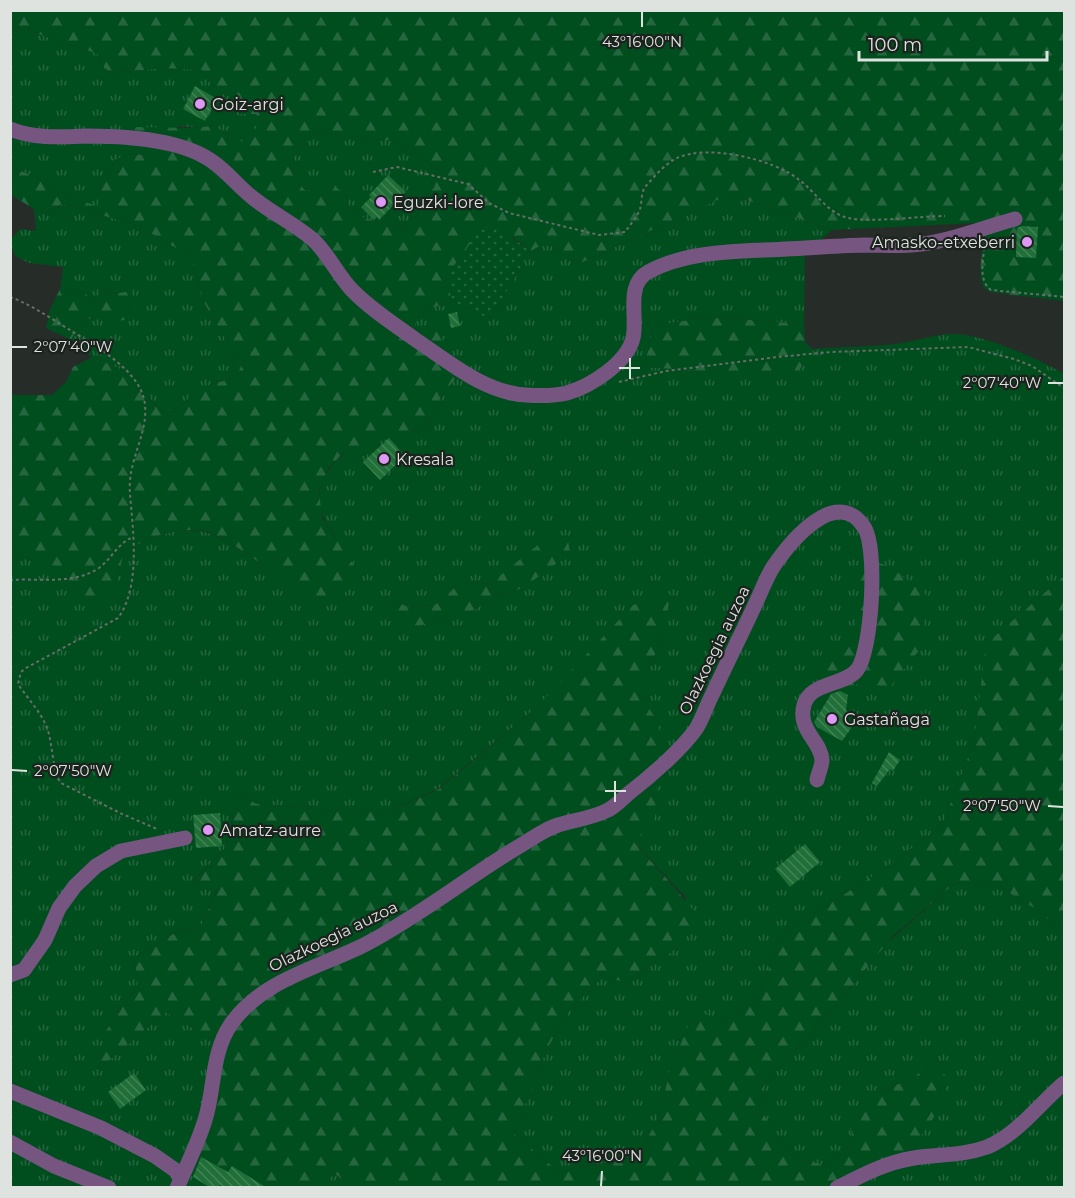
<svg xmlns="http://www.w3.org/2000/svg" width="1075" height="1198" viewBox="0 0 1075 1198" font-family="Montserrat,sans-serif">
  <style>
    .grass { fill: url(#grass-tufts); fill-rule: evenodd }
    .forest { fill: url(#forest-firs); fill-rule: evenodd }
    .park { fill: url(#park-dots) }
    .building { fill: url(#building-back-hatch) }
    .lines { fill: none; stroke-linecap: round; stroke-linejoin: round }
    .path { stroke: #686d69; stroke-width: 2; stroke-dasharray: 3 3; stroke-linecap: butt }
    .minor { stroke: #765581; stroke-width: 15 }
    .ticks { fill: none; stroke: #dfe3e0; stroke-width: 2 }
    .poi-dot { fill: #dd99f3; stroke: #1c221d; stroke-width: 2 }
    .labels { text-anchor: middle; stroke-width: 4.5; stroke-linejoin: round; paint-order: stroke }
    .poi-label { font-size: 16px; fill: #dfe3e0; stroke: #1c221d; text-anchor: start }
    .street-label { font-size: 16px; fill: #dfe3e0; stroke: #1c221d }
    .ticks-label { font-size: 15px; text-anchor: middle; fill: #dfe3e0; stroke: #1c221d; stroke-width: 4.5; stroke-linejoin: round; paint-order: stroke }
  </style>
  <defs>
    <pattern id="grass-tufts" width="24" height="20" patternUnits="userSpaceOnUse" patternTransform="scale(1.5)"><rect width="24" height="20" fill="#004d1e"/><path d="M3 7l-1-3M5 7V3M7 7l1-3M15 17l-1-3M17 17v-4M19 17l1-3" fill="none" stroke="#25663e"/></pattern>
    <pattern id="forest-firs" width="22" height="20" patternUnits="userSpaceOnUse" patternTransform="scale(1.5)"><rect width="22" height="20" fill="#004d1e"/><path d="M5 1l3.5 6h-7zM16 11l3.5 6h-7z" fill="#25663e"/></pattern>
    <pattern id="park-dots" width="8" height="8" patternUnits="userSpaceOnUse" patternTransform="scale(1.5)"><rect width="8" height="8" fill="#004d1e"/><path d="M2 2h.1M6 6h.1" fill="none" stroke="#25663e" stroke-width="1.8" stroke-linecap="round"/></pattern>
    <pattern id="building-back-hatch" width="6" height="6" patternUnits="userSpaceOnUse" patternTransform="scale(1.5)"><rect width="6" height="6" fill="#206e38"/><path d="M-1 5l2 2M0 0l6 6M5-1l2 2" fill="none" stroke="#408354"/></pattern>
  </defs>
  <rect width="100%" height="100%" fill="#262c27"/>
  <g class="grass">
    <polygon points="11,25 98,54 104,68 112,73 163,68 202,70 212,85 233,98 240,114 255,114 264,120 243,143 229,138 215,125 198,128 180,126 144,146 148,155 128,154 115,160 98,195 99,207 61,195 36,177 14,168 11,170"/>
    <polygon points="323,133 395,141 418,155 439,171 434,188 423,197 418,214 406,225 393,226 351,214 345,194 318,187 306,191 293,178 294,158 304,140"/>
    <path d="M 730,194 L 832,230 L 805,253 L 804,324 L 707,317 L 654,326 L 644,367 L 795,376 L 812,349 C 839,347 867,347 894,344 C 916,342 935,333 957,334 C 987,336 1039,359 1064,374 L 1064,576 L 987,644 L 974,742 L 942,826 L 881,871 L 782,934 L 757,1000 L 722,1023 L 695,1010 L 670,1070 L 659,1117 L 637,1157 L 559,1172 L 514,1134 L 546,1051 L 567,1013 L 603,976 L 627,983 L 678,947 L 686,898 L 634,842 L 659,723 L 639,694 L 665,630 L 537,707 L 439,788 L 386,813 L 257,804 L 238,796 L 225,848 L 192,882 L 218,888 L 200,928 L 180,930 L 134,958 L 138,983 L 106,1031 L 99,1069 L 166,1012 L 218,1043 L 200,1121 L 201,1187 L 11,1188 L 11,549 L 41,567 L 116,586 L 124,551 C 150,538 179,524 208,533 C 229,539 253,559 271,571 L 336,538 C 322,518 313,503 324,479 C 341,439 391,436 428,427 L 437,403 L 455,379 L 425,334 L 416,327 L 416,317 L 429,309 L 452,301 L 490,319 L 531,251 L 538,247 L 550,245 L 578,264 ZM 515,565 L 516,591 L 499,595 L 465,615 L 451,615 L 430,624 L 391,600 L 408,607 L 435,605 L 459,584 L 491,583 Z"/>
    <path d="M 61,204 L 137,225 L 191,257 L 205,304 L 241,366 L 236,378 C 225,381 204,385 196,391 C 191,394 188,401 183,404 C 157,423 150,399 143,379 L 92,357 L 71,340 L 79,324 L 97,315 L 119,293 L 103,290 L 95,301 L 83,292 L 60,289 L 63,267 L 29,263 L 15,256 L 11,245 L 10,240 L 20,229 L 36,231 L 34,209 L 51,213 Z"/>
    <polygon points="955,883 998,886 1036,909 1064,932 1064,1187 829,1187 909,1154 923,1132 913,1078 877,1093 852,1134 846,1152 826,1165 802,1160 786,1147 759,1108 766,1081 823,1020 888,942"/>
    <polygon points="333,1173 353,1187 324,1188"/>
  </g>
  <g class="forest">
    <path d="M 11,10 L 1064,11 L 1064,301 L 990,292 L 984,288 C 976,273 984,257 981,240 L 971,238 L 976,223 L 832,230 L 730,194 L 578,264 L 550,245 L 538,247 L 531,251 L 512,237 L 448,284 L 452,301 L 429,309 L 416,317 L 416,327 L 425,333 L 440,331 L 455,379 L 437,403 L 428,427 L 375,439 L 341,455 L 328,469 L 319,491 L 322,518 L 353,564 L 352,587 C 340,597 323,605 306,598 C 299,595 291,586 284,581 C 267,568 228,538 207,532 C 178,525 150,538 124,551 L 116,586 L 107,599 L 79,598 L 41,567 L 11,549 L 11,395 L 52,395 L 66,382 L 73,367 L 92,357 L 143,379 C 150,399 157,423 183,404 C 188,401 191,394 195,391 C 204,385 225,381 236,378 L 241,366 L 205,304 L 191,257 L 137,225 L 61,204 L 51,213 L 34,209 L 11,195 L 11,170 L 13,168 L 36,177 L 61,195 L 98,206 L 98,195 L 115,160 L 128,154 L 147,155 L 144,146 L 130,132 L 135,127 L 198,128 L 215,125 L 229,138 L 243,142 L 264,120 L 255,114 L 240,114 L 233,99 L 212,85 L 202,70 L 163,68 L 112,73 L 104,68 L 98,54 L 11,25 ZM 323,133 L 395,141 L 418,155 L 439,171 L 434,188 L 423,197 L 418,214 L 406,225 L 393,226 L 351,214 L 345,194 L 326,180 L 318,187 L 306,191 L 293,178 L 294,158 L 304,140 Z"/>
    <polygon points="60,289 83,292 95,301 102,290 119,293 130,291 136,313 124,320 111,323 97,315 79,324 71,340 46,328 50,309"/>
    <polygon points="707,317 804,324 805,342 812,349 795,377 644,367 654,326"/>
    <polygon points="549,539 568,541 570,552 546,572 516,591 499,595 465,615 451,615 430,624 411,626 391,620 385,616 382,609 384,603 391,600 408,607 435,605 459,584 491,583 539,544"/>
    <polygon points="861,559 890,566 927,596 921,648 890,687 860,684 843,687 818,673 823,647 852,641 859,611"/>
    <path d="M 1064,576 L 1064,932 L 1036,909 L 998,886 L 955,883 L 893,936 L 823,1020 L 766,1081 L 759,1108 L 786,1147 L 802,1160 L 826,1165 L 846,1152 L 852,1134 L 846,1119 L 877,1093 L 913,1078 L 932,1062 L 947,1077 L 944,1102 L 909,1154 L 829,1188 L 353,1188 L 334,1173 L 324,1187 L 201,1187 L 200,1121 L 217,1043 L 166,1012 L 98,1070 L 106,1031 L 138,983 L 134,958 L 180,930 L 200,928 L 218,889 L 192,883 L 225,848 L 238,796 L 257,804 L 386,813 L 439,789 L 537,707 L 633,605 L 670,594 L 665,630 L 639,694 L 659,723 L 655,818 L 634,842 C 656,868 681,892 700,920 L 678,947 L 627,983 L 603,976 L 567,1013 L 546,1051 L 514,1134 L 559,1172 L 637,1157 L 659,1117 L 670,1070 L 695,1009 L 722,1023 L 757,1000 L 782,934 L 881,871 L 942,826 L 974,742 L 986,644 Z"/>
  </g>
  <polygon class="park" points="494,226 531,251 490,319 452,301 448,284 451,270 481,228"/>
  <g class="building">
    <polygon points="195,86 217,99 205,121 183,109"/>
    <polygon points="388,175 406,192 379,220 377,217 374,220 361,207 371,197 369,195"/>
    <polygon points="1022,226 1038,227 1036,258 1016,257 1017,228"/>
    <polygon points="457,312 460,326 451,328 448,314"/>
    <polygon points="389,438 405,456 380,480 363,462"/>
    <polygon points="840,691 848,695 846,710 848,714 846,723 852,727 842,741 817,727 814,722 831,694"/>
    <polygon points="889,752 900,760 893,771 890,769 877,786 872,783"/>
    <polygon points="220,813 222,846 196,848 193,815"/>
    <polygon points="805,844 820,862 790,887 775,869"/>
    <polygon points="134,1073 146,1090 120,1109 108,1092"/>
    <polygon points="201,1157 228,1172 232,1166 267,1188 227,1188 220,1185 219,1188 211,1188 193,1177"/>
  </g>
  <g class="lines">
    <g class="path">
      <path d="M 373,172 L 397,167 L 468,184 L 489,203 L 509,213 L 599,235 L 625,232 C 630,225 637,217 640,209 C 642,202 641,193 645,187 C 653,178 665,164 675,159 C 705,143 773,159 798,179 C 815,191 827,213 848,218 C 872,223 919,216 945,216"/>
      <path d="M 985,242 C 984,257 977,280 991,290 L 1064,297"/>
      <path d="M 10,297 C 32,305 50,318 70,330 C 95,346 142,371 145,405 C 148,435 127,461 130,494 C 133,530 141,587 118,618 L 26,668 L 21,672 L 18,684 C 28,699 41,712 47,728 C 53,743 52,772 61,783 L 120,813 L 157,829"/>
      <polyline points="619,382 666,371 777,357 831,352 968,347 1014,359 1032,366 1064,388"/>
      <path d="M 10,580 C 39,578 74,585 99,568 C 112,558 118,543 133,537"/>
    </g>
    <g class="minor">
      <path d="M 10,129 C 35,139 61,137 87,136 C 124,136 182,139 213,162 C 229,173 241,190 257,201 C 274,214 294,224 311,238 C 327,251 336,273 351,289 C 370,309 394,324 416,340 C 449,362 485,393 526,395 C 539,396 554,396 567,393 C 591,386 627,363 633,338 C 638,317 625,285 648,272 C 683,253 725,252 763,250 C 797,249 830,246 864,245 C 880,245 896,246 911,245 C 947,243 981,228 1015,219"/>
      <polyline points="10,975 24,970 45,940 59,908 75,886 96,866 121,851 185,838"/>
      <polyline points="10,1091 101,1128 155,1156 175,1170 181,1179"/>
      <polyline points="10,1142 54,1166 109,1188"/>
      <path d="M 177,1188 C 187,1165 198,1143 205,1120 C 215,1089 211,1053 231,1024 C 263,979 319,968 366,944 C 421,915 469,876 523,844 C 533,838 545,829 558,825 C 574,820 593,818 608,810 C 616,806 622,799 629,793 C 650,777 681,750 696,729 C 703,718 707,704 713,693 C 726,665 740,637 753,609 C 760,595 765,580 773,567 C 790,542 836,485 864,527 C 878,547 872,651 857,670 C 844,686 810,682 804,705 C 797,730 821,741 822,760 C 822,766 818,774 817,780"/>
      <path d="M 837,1188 C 862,1175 887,1162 914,1158 C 939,1154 962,1156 987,1147 C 1018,1134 1039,1104 1064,1083"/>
    </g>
  </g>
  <path class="ticks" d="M 642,27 L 642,12M 12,347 L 27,347M 619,368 L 640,368M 630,379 L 630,358M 1048,383 L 1063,383M 12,770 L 27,771M 605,791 L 626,791M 615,802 L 615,781M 1048,806 L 1063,807M 601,1186 L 602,1171"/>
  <g class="poi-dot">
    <circle cx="200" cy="104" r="6"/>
    <circle cx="381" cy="202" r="6"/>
    <circle cx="1027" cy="242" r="6"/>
    <circle cx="384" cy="459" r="6"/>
    <circle cx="832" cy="719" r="6"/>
    <circle cx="208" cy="830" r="6"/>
  </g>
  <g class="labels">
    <g class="poi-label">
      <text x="212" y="110">Goiz-argi</text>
      <text x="393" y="208">Eguzki-lore</text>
      <text x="1015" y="248" text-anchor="end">Amasko-etxeberri</text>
      <text x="396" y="465">Kresala</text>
      <text x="844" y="725">Gastañaga</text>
      <text x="220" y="836">Amatz-aurre</text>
    </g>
    <g class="street-label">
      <text transform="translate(714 650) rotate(-64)" y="6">Olazkoegia auzoa</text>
      <text transform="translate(333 936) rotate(-26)" y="6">Olazkoegia auzoa</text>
    </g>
  </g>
  <g class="ticks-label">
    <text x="642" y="47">43°16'00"N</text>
    <text x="73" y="352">2°07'40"W</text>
    <text x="1002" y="388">2°07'40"W</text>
    <text x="73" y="776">2°07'50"W</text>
    <text x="1002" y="811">2°07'50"W</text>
    <text x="602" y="1161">43°16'00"N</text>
  </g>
  <rect width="1075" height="1198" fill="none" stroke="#dfe3e0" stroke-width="24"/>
  <path d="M859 51v9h188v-9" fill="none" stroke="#dfe3e0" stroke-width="3"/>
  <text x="868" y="51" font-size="18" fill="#dfe3e0" stroke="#1c221d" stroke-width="4.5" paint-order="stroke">100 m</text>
</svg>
